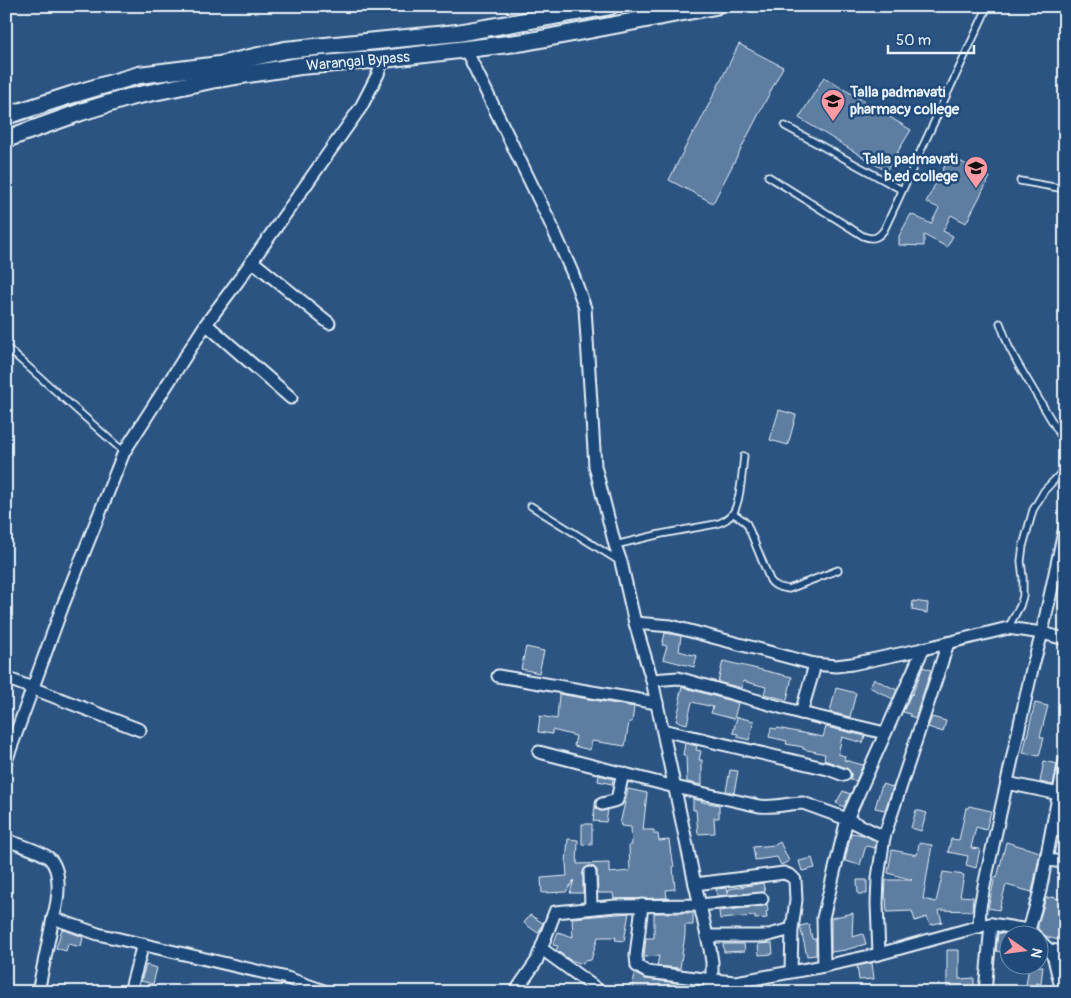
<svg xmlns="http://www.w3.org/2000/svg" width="1071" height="998" viewBox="0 0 1071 998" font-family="Pangolin,sans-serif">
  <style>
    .building { fill: #5d7da1; stroke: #e8f1f8 }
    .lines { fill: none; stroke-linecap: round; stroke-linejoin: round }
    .service-casing { stroke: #e8f1f8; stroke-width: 9 }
    .minor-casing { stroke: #e8f1f8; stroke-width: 15 }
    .secondary-casing { stroke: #e8f1f8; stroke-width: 20 }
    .service { stroke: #1f4a7a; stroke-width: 5.5 }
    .minor { stroke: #1f4a7a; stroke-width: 11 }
    .secondary { stroke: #1f4a7a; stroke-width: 16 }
    .labels { text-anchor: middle; stroke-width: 5; stroke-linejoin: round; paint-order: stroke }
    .street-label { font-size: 15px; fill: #e8f1f8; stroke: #1f4a7a }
    .poi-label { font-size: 15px; font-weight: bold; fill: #e8f1f8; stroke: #1f4a7a; text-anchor: start }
  </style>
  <rect width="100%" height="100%" fill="#2b5482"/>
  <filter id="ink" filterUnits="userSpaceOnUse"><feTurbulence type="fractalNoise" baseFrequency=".02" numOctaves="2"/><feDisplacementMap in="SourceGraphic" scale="10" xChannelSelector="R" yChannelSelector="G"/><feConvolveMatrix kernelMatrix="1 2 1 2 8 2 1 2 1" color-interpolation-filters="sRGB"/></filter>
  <g filter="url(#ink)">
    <g class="building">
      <polygon points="739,44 783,67 713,203 669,180 693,132 695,132"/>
      <polygon points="824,77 911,130 886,171 799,118"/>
      <polygon points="950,156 990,177 966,223 951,215 943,231 953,236 947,247 924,235 924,246 899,245 899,236 911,214 931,224 939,208 926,202"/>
      <polygon points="779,410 796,415 788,445 770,440"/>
      <polygon points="913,601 928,603 927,613 912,610"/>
      <polygon points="665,633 681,636 679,651 697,656 694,667 663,659 667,646 662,645"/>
      <polygon points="526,647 544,651 539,673 521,669"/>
      <polygon points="723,661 792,677 787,700 764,694 766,687 743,681 742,688 718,682"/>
      <polygon points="923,667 931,670 915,718 910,716 910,714 903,712 911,694 912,695"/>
      <polygon points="874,679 897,690 893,699 869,687"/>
      <polygon points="682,687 738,703 734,719 711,713 713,707 692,702 687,724 676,721 681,700 679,699"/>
      <polygon points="836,688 856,693 850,717 830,712"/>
      <polygon points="559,694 634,707 632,722 629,722 625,746 592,741 590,750 574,746 576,736 552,730 552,734 538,732 540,716 557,719"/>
      <polygon points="1035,703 1048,706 1040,737 1044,738 1039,756 1023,753"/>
      <polygon points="737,717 754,721 749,740 738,737 738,734 733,733"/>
      <polygon points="932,717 946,721 943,732 928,727"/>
      <polygon points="826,727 865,736 863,743 842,737 838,754 845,756 844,760 863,765 856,781 850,780 851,773 847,768 824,760 825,754 803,749 803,747 786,744 787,741 769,737 771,728 777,729 777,728 823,737"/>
      <polygon points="685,743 697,746 696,750 701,751 699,760 702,760 702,785 687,782 686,755 683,755"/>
      <polygon points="1044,761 1057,764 1053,785 1040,782"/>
      <polygon points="730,770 738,771 734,793 726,791"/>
      <polygon points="599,775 613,779 612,784 598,781"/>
      <polygon points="882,784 893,787 885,810 875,808"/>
      <polygon points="628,789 647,793 643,830 654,830 654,834 658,834 659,841 669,840 671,855 672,855 674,867 673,867 675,889 666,890 667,898 614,899 613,893 598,893 597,870 594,867 589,866 584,869 583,873 583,893 570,893 574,880 566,892 542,893 541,878 567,876 566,863 568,839 578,840 577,864 609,863 609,873 630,871 629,845 632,845 631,827 621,826 621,824 620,824"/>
      <polygon points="843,791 850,794 844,807 836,803"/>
      <polygon points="693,799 702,801 702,802 719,805 719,818 714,818 715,833 698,834 696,810 693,810"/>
      <polygon points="595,806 600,811 608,810 606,822 593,821"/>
      <polygon points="969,806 991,811 986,830 976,827 971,848 980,849 976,868 966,865 968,856 948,852 951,839 959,840 966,808 968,808"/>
      <polygon points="916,810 927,813 921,831 911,828"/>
      <polygon points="582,824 592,824 592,845 582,844"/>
      <polygon points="851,833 864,835 876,841 875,848 866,846 860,865 845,861"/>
      <polygon points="780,842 789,861 781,865 777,857 755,860 753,847 775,845"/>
      <polygon points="1006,842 1040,852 1032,892 1006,885 999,910 988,908 995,877 997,878"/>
      <polygon points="919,843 932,845 923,899 936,902 943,872 964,875 960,896 973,897 972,911 939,910 942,922 930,925 927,917 915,921 912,911 887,912 886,898 885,898 886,880 912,880 888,873 892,850 917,855"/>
      <polygon points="812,858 815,868 802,871 799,861"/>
      <polygon points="857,880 867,880 867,894 858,894"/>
      <polygon points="763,883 765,892 717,896 716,889 727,888 728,893 729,889"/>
      <polygon points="1054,897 1054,898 1065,899 1065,930 1062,941 1047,937 1038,929 1038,924 1046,898"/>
      <polygon points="767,904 768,911 766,912 767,918 755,919 755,916 720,919 719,911 763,906"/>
      <polygon points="629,913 624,941 615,940 616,937 598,937 591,960 584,961 583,964 570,960 556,950 558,946 553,945 558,932 573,937 572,918"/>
      <polygon points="654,913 693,913 693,925 685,925 685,935 680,968 657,966 659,956 644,957 646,938 654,938"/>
      <polygon points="853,913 852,937 863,934 866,944 845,950 831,952 831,918"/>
      <polygon points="530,915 543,923 538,933 524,923"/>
      <polygon points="809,924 812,939 816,939 816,955 807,956 800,926"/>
      <polygon points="62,929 83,937 81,947 68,944 66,951 56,948"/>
      <polygon points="998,933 1005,934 1004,941 1008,942 1008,953 996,951"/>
      <polygon points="772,943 773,954 759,955 758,944"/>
      <polygon points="723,944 744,944 745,951 724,952"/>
      <polygon points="947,950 959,950 959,979 974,978 974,992 947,992"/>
      <polygon points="872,963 874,979 859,980 857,966"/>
      <polygon points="146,965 157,968 153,984 141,981"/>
      <polygon points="1029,966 1043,966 1041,984 1036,983 1038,992 1025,992"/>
      <polygon points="635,974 646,979 678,983 677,991 652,986 650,992 631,992"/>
      <polygon points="770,983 773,992 731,992 731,990 734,989"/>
    </g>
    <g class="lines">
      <defs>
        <g id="service">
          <polyline points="785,126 902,190"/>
          <path d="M 768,176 L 863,236 C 873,240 878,238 884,230 L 988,6"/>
          <polyline points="1020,181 1065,189"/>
          <polyline points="1000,323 1009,347 1018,364 1065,443"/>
          <polyline points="6,347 124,452"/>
          <polyline points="531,506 619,561"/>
          <path d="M 733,513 L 744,521 L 747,524 L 770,580 C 774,587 782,588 789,589 L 838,570"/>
          <path d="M 615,545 L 661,534 L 716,524 C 723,522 729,519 733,513 C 741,501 742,471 744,456"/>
          <polyline points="1008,628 1020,606 1023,596 1023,578 1021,561 1023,546 1033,510 1044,491 1059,475 1065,467"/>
        </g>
        <g id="minor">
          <polyline points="466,50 549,220 572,272 585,308 595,466 615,545 621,562 635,623 652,680 695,884 710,949 712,962 712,980 708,992"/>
          <polyline points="252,261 329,323"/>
          <polyline points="206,324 291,398"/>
          <polyline points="635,623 671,626 814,664 813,672 801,713"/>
          <polyline points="814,664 836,666 852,664 923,649 1008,628 1042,633 1065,639"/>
          <polyline points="498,676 657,703"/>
          <polyline points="6,678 140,730"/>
          <polyline points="652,680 678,678 801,713 885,733"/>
          <polyline points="663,730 828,769 844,775"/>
          <path d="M 539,752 L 675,787 L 759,806 C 775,808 788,803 803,803 L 847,819 L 884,837"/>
          <polyline points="6,761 63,605 124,452 206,324 238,281 361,107 378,74 383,59"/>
          <polyline points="1007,783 1059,794"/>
          <polyline points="602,804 617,800 623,773"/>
          <polyline points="1052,830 1065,831"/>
          <path d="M 6,840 C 17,844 41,851 49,858 C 63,871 58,902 53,918 L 98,934 L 287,978 L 327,992"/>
          <polyline points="1046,860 1065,862"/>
          <polyline points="590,873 591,908"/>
          <polyline points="695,884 784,873 791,876 795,880 796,900 792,929 791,971"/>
          <polyline points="642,905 636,956 637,966 647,972 712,980 736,982 824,966 879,954 984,925 991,924 1029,930 1035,936"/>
          <polyline points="979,927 980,907 984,886 1032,669 1042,633 1065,527"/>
          <polyline points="1029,930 1040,891 1065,761"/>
          <polyline points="707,936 765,936 792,929"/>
          <polyline points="1038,939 1049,950 1054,958 1062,992"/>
          <polyline points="542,949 601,992"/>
          <polyline points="1049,950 1065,952"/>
          <polyline points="879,954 877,903 878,878 884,837 948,643"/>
          <polyline points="824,966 823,918 847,819 923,649"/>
          <polyline points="38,992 53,918"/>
          <polyline points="130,992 143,944"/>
          <polyline points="515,992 536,962 555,912 616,906 699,905 762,899"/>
          <polyline points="985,992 991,924"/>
        </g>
        <g id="secondary">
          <polyline points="6,116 74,94 139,75 219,65 285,50 457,33 610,6"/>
          <polyline points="6,139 81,112 130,97 216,79 300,66 383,59 525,42 715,6"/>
        </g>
      </defs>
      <use href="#service" class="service-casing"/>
      <use href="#minor" class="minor-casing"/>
      <use href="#secondary" class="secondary-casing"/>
      <use href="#service" class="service"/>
      <use href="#minor" class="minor"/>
      <use href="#secondary" class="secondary"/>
    </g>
  </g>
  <defs>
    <symbol id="university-pin" viewBox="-11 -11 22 30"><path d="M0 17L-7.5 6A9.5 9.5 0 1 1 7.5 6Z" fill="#ff9aa2" stroke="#1f4a7a"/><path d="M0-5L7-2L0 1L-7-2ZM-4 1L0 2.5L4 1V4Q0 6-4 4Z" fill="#111"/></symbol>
  </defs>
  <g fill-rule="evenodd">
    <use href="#university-pin" x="819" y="87" width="28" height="38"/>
    <use href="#university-pin" x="962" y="154" width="28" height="38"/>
  </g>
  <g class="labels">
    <g class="street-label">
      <text transform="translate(358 61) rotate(-5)" y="5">Warangal Bypass</text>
    </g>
    <g class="poi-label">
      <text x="850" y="97">Talla padmavati<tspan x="850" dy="17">pharmacy college</tspan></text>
      <text x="958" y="164" text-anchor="end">Talla padmavati<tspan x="958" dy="17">b.ed college</tspan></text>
    </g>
  </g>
  <rect width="1071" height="998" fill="none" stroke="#1f4a7a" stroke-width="25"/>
  <rect x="12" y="12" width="1046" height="973" fill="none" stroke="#e8f1f8" stroke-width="2" filter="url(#ink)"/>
  <g transform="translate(1024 950) rotate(104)"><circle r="24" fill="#1f4a7a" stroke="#6f8dac"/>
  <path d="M0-4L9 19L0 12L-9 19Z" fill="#ff9aa2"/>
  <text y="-8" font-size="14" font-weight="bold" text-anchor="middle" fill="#e8f1f8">N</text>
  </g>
  <path d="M888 45v8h86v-8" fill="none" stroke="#e8f1f8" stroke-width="2.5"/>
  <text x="896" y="45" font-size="15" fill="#e8f1f8" stroke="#1f4a7a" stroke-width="4" paint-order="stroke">50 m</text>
</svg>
